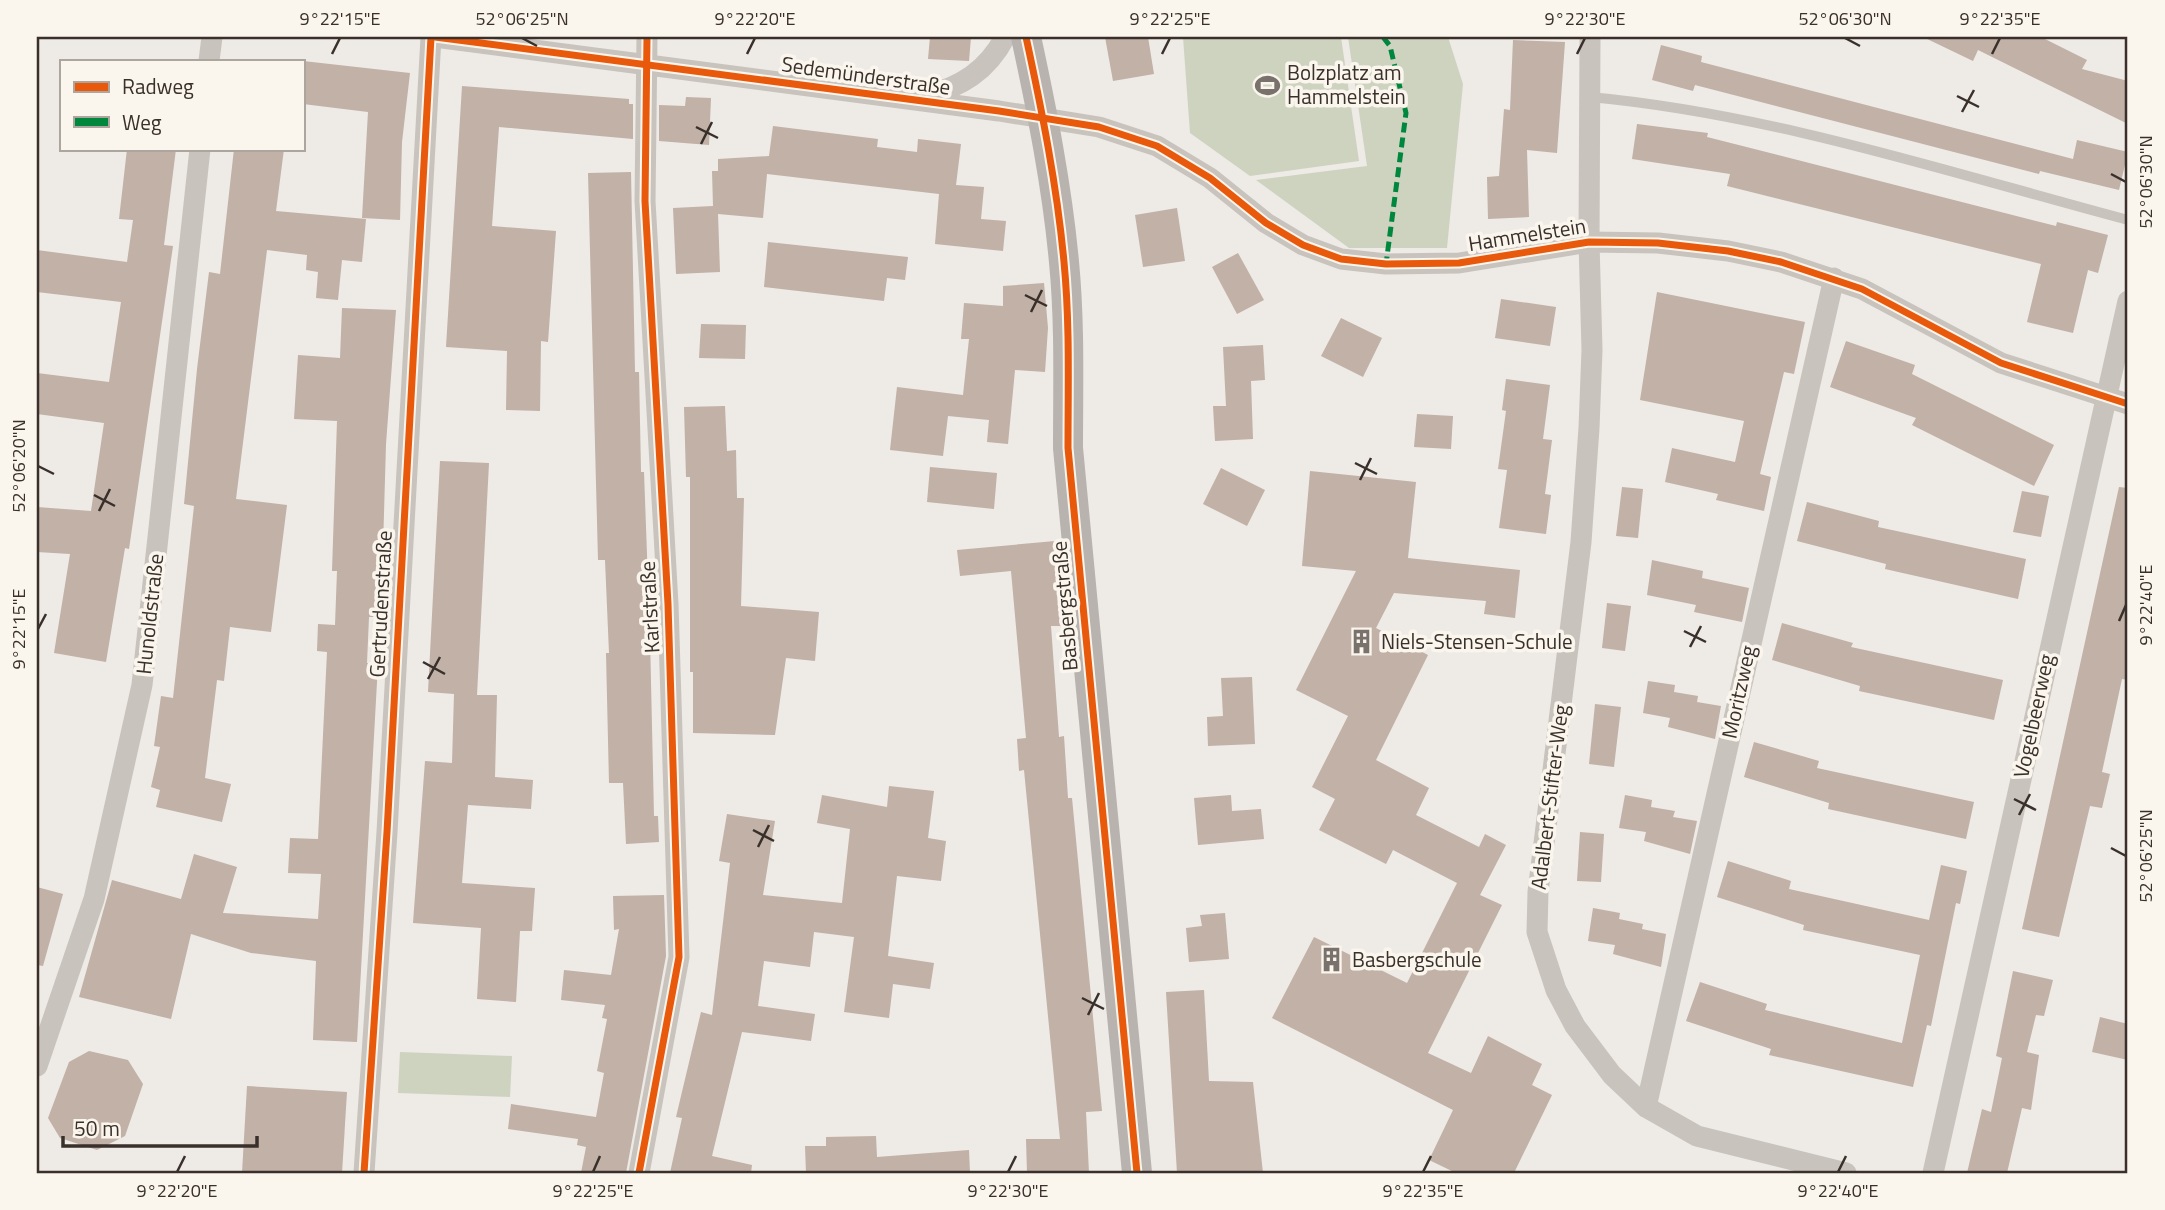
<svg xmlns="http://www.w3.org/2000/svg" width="2165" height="1210" viewBox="0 0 2165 1210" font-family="'Titillium Web',sans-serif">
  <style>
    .green { fill: #ced3c0 }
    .building { fill: #c1b1a7 }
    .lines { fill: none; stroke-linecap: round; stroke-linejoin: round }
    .lane { stroke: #c8c3bd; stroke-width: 10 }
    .street { stroke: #c8c3bd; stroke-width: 21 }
    .secondary { stroke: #b8b3ae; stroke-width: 30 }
    .quiet { stroke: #00873e; stroke-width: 5; stroke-dasharray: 10 5; stroke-linecap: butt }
    .cycleway-casing { stroke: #faf5ed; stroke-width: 11 }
    .cycleway { stroke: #e8590c; stroke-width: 7 }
    .ticks { fill: none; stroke: #39302b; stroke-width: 2.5 }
    .labels { text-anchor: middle; stroke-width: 7; stroke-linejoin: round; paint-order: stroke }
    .poi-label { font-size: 21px; fill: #39302b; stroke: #faf5ed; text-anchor: start }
    .street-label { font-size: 21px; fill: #39302b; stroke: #faf5ed }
    .neatline { fill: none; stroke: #39302b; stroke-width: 2.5 }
    .ticks-label { font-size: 18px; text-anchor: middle; fill: #39302b }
  </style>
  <rect width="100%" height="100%" fill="#eeeae5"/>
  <g class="green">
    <polygon points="1183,37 1341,37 1359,161 1250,176 1190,133"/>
    <polygon points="1348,37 1448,37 1463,84 1447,248 1349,248 1256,180 1367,166"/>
    <polygon points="400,1052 512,1056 510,1097 398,1093"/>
  </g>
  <g class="building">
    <polygon points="930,37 971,37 969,61 928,59"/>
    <polygon points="1105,37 1148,37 1154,74 1113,81"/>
    <polygon points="1923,37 2041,37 2087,60 2082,69 2128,81 2128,124 1978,50 1973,61"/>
    <polygon points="1513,40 1565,42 1557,153 1527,150 1529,217 1488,219 1487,177 1499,176 1504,109 1510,110"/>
    <polygon points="1661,45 1702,56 1701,62 2073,159 2077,140 2128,152 2119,190 2040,171 2039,174 1695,85 1693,91 1652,80"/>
    <polygon points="303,61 410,73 402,142 400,220 362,218 368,112 303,104"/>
    <polygon points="462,86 629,99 629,104 633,104 633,139 499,127 492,226 556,231 548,342 541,341 540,411 506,410 507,351 446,347"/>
    <polygon points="686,97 711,98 709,145 659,141 659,105 685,106"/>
    <polygon points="1637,124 1708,133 1707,137 2056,226 2057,222 2108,235 2098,273 2088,270 2073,333 2027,322 2041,264 1727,186 1730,174 1632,159"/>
    <polygon points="773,126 878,139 877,147 917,152 918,139 961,144 956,185 984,187 981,219 1006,221 1003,251 935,244 939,194 767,174 763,218 718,214 720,272 676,274 673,208 713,206 712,171 718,171 718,159 769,156"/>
    <polygon points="127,149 176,149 164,245 173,246 129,549 125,548 106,662 54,653 70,554 37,552 37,507 91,511 104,423 37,414 37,373 109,382 121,302 37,292 37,250 127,262 133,220 119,219"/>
    <polygon points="234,149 284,149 276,211 366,219 362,262 342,260 338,300 316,298 318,272 306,270 307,255 267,250 236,499 287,505 271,632 230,627 224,681 217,680 205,778 231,784 222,822 156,807 160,790 151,787 160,747 154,746 161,696 173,698 194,506 184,504 197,369 209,272 220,274"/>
    <polygon points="631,172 635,372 639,372 641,472 644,472 650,637 654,816 658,816 659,842 626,844 623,783 609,783 606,653 609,653 605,560 598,560 588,173"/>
    <polygon points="1177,208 1185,261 1143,267 1135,215"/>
    <polygon points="768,242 908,257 905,280 887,278 884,301 764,287"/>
    <polygon points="1238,253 1264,300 1237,314 1212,267"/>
    <polygon points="1044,283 1048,328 1045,372 1015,370 1008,444 987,442 989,420 948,416 943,456 890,450 897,387 963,395 969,339 961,339 964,303 1003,306 1003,286"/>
    <polygon points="1657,292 1805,322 1794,374 1784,372 1760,474 1771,477 1764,511 1716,500 1718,494 1665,482 1672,448 1735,462 1744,421 1640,400"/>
    <polygon points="1501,299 1556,307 1550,346 1495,338"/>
    <polygon points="342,308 396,310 386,444 381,617 369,617 367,663 378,664 357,1042 313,1040 316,961 251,953 191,934 171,1019 79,997 112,880 181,899 194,854 237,867 223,913 318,919 321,874 288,873 290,838 318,839 327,652 317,651 318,624 335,625 337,571 332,571 337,421 294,419 298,355 340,358"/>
    <polygon points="1341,318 1382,338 1363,377 1321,356"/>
    <polygon points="701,324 746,325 745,359 699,358"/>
    <polygon points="1846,341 1915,365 1912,374 2054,445 2034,486 1912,425 1916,418 1830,387"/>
    <polygon points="1263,345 1265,380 1251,381 1253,439 1215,441 1213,406 1226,406 1223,347"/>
    <polygon points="1506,379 1550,385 1543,439 1552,440 1545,494 1551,495 1546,534 1499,528 1507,470 1498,469 1506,411 1502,410"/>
    <polygon points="725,406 727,451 736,450 737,498 744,498 741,606 819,612 815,661 786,658 775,735 693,733 693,672 690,672 690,477 686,477 684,407"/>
    <polygon points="1417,414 1453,416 1451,449 1414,447"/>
    <polygon points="440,461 489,463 477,695 497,695 495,777 533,780 531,809 468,805 462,883 535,888 532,931 520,931 516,1002 477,999 481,928 413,923 425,761 452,763 454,694 428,692"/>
    <polygon points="930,467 997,473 994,509 927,502"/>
    <polygon points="1221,468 1265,490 1247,526 1203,504"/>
    <polygon points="1310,471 1416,482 1408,558 1520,570 1515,618 1484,614 1486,601 1394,593 1376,628 1428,655 1376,760 1429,788 1416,815 1479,847 1485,834 1506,845 1480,895 1502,905 1428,1053 1471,1073 1488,1036 1542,1064 1532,1085 1552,1095 1514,1173 1456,1173 1429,1160 1453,1110 1272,1018 1314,937 1407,983 1457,883 1393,850 1386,864 1319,830 1335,799 1312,787 1348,716 1296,690 1356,571 1302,566"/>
    <polygon points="1622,487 1643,489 1638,538 1616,536"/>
    <polygon points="2119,487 2128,488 2128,680 2122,679 2102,772 2110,774 2102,808 2090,806 2059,937 2022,929"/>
    <polygon points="2022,491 2049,496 2041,537 2013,532"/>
    <polygon points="1807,502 1879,521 1878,527 2026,559 2018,599 1885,569 1886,564 1797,541"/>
    <polygon points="1055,541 1061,626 1051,626 1059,737 1064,736 1068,798 1072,798 1102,1111 1086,1112 1089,1173 1027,1173 1026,1139 1060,1139 1024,770 1019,771 1017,739 1026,738 1011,571 960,576 957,550"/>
    <polygon points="1652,560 1703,571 1702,578 1749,588 1742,622 1694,612 1696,605 1647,595"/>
    <polygon points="1607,603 1631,606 1625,651 1602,648"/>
    <polygon points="1782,623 1853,643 1851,647 2003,680 1994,720 1859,691 1860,686 1772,660"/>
    <polygon points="1252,677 1255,744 1208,746 1207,717 1223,716 1221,678"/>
    <polygon points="1648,681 1675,685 1674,692 1698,696 1697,702 1721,706 1715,739 1668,727 1670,718 1643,713"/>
    <polygon points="1595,704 1621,707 1614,767 1589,764"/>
    <polygon points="1754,742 1819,761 1817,768 1974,802 1966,839 1828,809 1829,803 1744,777"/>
    <polygon points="889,786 934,791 928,838 946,841 941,881 897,876 888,956 934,963 930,989 893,984 889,1018 844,1012 854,937 814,932 810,967 764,961 758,1006 815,1014 811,1041 742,1032 712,1156 752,1165 751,1173 670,1173 682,1118 676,1117 701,1012 712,1015 730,863 719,861 727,814 775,821 763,895 842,903 850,829 817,823 822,795 887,807"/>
    <polygon points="1231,795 1232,811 1261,809 1264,839 1198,845 1194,798"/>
    <polygon points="1625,795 1652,800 1651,807 1675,811 1673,817 1697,821 1690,854 1644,841 1646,832 1619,828"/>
    <polygon points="1580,832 1604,834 1601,882 1577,881"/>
    <polygon points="1728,861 1791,881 1789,889 1929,920 1941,865 1967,871 1960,904 1956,903 1931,1026 1927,1025 1913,1087 1769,1055 1771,1049 1686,1021 1700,982 1767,1004 1765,1010 1902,1043 1920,955 1803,930 1804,925 1717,897"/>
    <polygon points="37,887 63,894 43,966 37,965"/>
    <polygon points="664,895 666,956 626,1173 581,1173 586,1147 577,1145 578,1139 508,1129 511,1104 596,1117 604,1073 597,1071 607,1019 602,1018 605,1005 561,1000 564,970 611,975 619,929 614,930 613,896"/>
    <polygon points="1593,908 1620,913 1619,919 1643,924 1642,929 1666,934 1661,967 1613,954 1615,945 1588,941"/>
    <polygon points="1225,913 1229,959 1189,962 1186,928 1202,926 1200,915"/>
    <polygon points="2013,971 2053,980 2044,1016 2036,1015 2027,1052 2039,1055 2031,1110 2022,1108 2007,1173 1967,1173 1982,1109 1991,1112 2002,1058 1996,1056"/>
    <polygon points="1204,990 1209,1081 1253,1082 1263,1173 1177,1173 1166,992"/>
    <polygon points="2100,1017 2128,1024 2128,1060 2092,1052"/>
    <polygon points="89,1051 128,1060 143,1084 125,1136 97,1150 60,1138 48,1118 69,1062"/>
    <polygon points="247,1086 347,1092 342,1173 242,1173"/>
    <polygon points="876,1136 877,1157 969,1150 970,1173 806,1173 805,1146 826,1146 826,1137"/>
  </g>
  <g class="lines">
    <path class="lane" d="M 1590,97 C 1773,114 1951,173 2128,220"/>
    <g class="street">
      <polyline points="435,37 999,111 1099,127 1157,146 1210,178 1266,223 1303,245 1341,259 1386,264 1459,263 1589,242 1658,243 1728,251 1781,262 1862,289 2001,363 2128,404"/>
      <polyline points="1590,37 1589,242 1592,350 1589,428 1581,542 1538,892 1537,932 1556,990 1575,1026 1612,1075 1646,1107 1697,1136 1846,1173"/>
      <polyline points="209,61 212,37"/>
      <path d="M 925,96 C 961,87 987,71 1005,37"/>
      <polyline points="37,1066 94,899 142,685 200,149"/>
      <polyline points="1646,1107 1834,278"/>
      <polyline points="364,1173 387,832 431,37"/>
      <polyline points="639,1173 679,957 668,604 645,201 647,37"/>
      <polyline points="1933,1173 2128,301"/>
    </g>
    <path class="secondary" d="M 1026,37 C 1042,111 1057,186 1064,262 C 1070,324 1068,386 1068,448 L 1137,1173"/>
    <polyline class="quiet" points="1383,37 1390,46 1406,113 1386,264"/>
    <defs>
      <g id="cycleway">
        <polyline points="435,37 999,111 1099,127 1157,146 1210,178 1266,223 1303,245 1341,259 1386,264 1459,263 1589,242 1658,243 1728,251 1781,262 1862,289 2001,363 2128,404"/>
        <path d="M 1026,37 C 1042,111 1057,186 1064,262 C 1070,324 1068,386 1068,448 L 1137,1173"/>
        <polyline points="364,1173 387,832 431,37"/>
        <polyline points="639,1173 679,957 668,604 645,201 647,37"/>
      </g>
    </defs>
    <use href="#cycleway" class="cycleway-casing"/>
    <use href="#cycleway" class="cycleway"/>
  </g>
  <path class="ticks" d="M 522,38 L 537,46M 1845,38 L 1860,46M 332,54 L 340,38M 747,54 L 755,38M 1162,54 L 1170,38M 1577,54 L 1585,38M 1992,54 L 2000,38M 1957,96 L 1979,107M 1962,112 L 1974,90M 696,127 L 718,138M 701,144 L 712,122M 2111,174 L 2126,182M 1025,295 L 1047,306M 1031,312 L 1042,290M 1355,463 L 1377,474M 38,466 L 54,474M 1360,480 L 1371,458M 94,495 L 115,506M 99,511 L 110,489M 2119,621 L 2126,605M 38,629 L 46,614M 1684,631 L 1706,642M 1690,647 L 1701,626M 423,662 L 445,674M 428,679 L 440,657M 2014,799 L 2036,810M 2019,815 L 2030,794M 753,830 L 774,841M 758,847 L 769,825M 2111,848 L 2126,856M 1082,998 L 1104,1009M 1088,1015 L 1099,993M 177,1172 L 185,1156M 593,1172 L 600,1156M 1008,1172 L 1016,1156M 1423,1172 L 1431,1156M 1838,1172 L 1846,1156"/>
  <defs>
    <symbol id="stadium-bare" viewBox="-9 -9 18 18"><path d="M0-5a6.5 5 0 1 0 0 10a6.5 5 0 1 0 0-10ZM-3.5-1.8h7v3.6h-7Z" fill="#78716c" stroke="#faf5ed" stroke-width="2.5" paint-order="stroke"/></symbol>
    <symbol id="building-bare" viewBox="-9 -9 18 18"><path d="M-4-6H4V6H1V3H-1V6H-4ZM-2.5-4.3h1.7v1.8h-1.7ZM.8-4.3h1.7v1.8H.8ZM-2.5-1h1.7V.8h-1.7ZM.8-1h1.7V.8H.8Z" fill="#78716c" stroke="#faf5ed" stroke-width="2.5" paint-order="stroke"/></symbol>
  </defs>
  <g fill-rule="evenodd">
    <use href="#stadium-bare" x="1250" y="68" width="35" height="35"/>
    <use href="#building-bare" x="1344" y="624" width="35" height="35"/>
    <use href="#building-bare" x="1314" y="942" width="35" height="35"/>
  </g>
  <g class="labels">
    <g class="poi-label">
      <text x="1287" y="80">Bolzplatz am<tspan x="1287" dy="24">Hammelstein</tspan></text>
      <text x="1381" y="649">Niels-Stensen-Schule</text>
      <text x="1352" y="967">Basbergschule</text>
    </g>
    <g class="street-label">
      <text transform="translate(866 76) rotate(8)" y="7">Sedemünderstraße</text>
      <text transform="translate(1527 235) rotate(-9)" y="7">Hammelstein</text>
      <text transform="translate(381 604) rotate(-87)" y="7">Gertrudenstraße</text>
      <text transform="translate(1065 606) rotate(-95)" y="7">Basbergstraße</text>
      <text transform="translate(650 607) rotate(-93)" y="7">Karlstraße</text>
      <text transform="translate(150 614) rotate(-84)" y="7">Hunoldstraße</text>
      <text transform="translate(1739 692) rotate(-78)" y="7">Moritzweg</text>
      <text transform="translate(2034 716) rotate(-78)" y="7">Vogelbeerweg</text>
      <text transform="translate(1550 797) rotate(-83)" y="7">Adalbert-Stifter-Weg</text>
    </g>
  </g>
  <rect width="2165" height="1210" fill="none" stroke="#faf5ed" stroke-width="77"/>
  <rect x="60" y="60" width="245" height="91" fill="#faf5ed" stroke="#ada69f" stroke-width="2"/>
  <rect x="74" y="82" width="35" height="10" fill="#e8590c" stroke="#ada69f" stroke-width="2"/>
  <text x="122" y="94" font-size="21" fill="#39302b">Radweg</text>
  <rect x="74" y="117" width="35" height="10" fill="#00873e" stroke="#ada69f" stroke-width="2"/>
  <text x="122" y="130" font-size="21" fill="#39302b">Weg</text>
  <path d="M63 1136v10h194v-10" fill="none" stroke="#39302b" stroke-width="3.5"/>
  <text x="74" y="1136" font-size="21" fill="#39302b" stroke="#faf5ed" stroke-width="5" paint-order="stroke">50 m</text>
  <rect x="38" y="38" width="2088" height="1134" class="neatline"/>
  <g class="ticks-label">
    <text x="340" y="25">9°22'15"E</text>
    <text x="522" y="25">52°06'25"N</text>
    <text x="755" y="25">9°22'20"E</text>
    <text x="1170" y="25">9°22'25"E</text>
    <text x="1585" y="25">9°22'30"E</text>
    <text x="1845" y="25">52°06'30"N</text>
    <text x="2000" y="25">9°22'35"E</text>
    <text transform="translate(2146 182) rotate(-90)" y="6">52°06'30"N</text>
    <text transform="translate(19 466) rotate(-90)" y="6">52°06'20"N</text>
    <text transform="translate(2146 605) rotate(-90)" y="6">9°22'40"E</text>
    <text transform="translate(19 629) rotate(-90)" y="6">9°22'15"E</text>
    <text transform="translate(2146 856) rotate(-90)" y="6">52°06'25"N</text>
    <text x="177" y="1197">9°22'20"E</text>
    <text x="593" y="1197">9°22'25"E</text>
    <text x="1008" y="1197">9°22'30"E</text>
    <text x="1423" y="1197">9°22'35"E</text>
    <text x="1838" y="1197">9°22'40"E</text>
  </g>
</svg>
